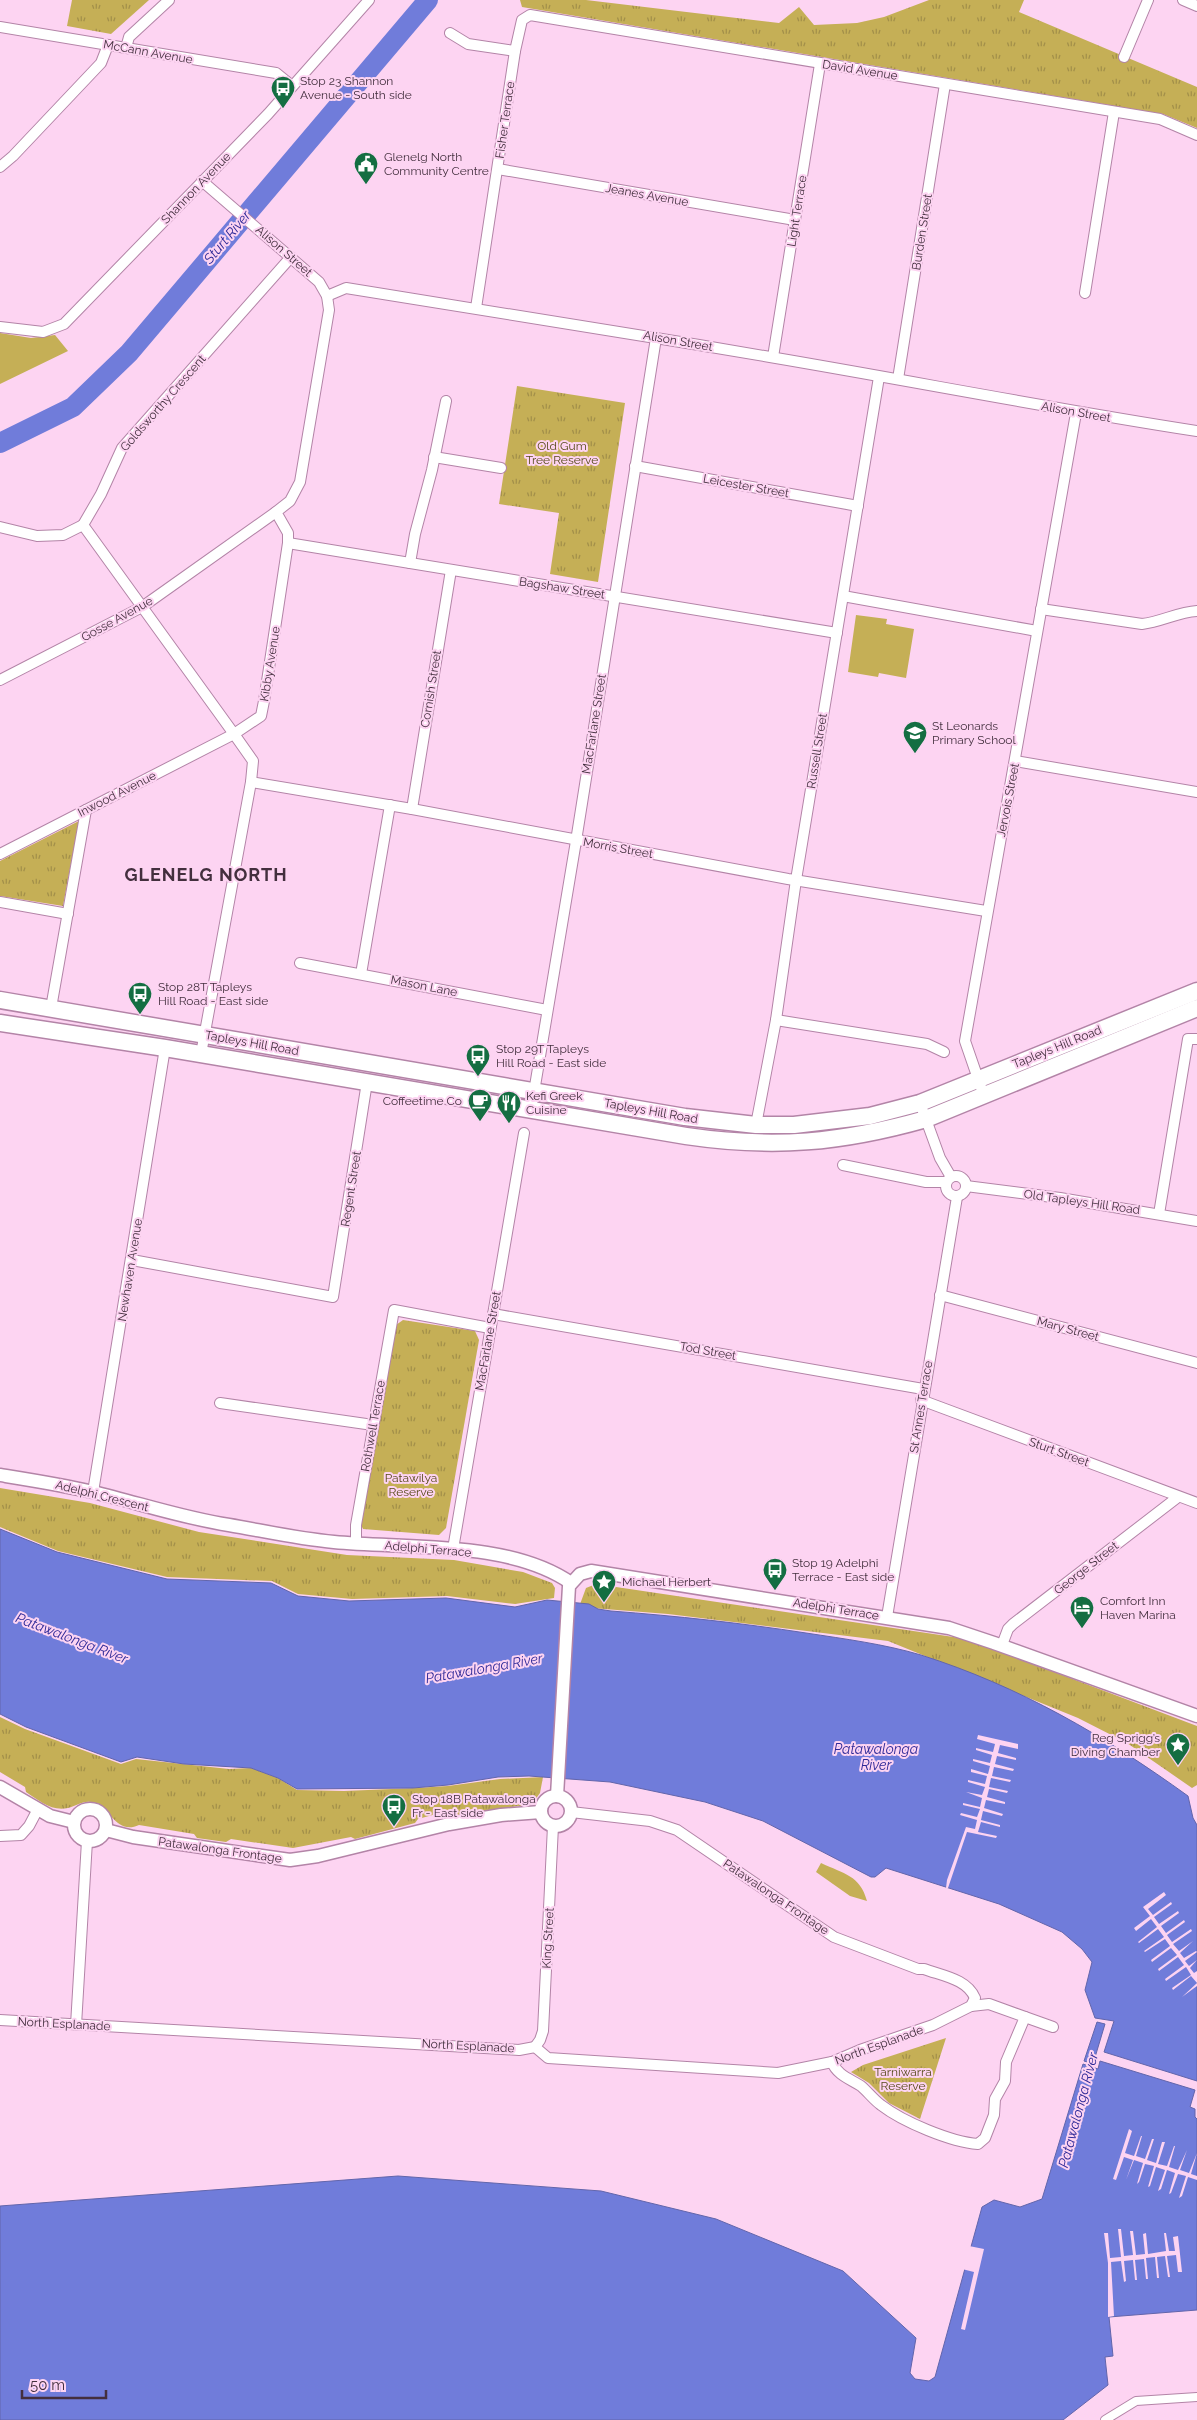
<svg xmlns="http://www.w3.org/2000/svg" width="1197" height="2420" viewBox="0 0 1197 2420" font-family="Raleway,sans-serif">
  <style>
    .grass { fill: #c5af56 }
    .park { fill: url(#park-tufts) }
    .water { fill: #707cda; stroke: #6265ab }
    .pier { fill: #fdd4f2 }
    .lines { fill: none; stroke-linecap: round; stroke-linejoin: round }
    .river { stroke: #707cda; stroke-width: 20 }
    .pedestrian-casing { stroke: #b384a7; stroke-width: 10 }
    .minor-casing { stroke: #b384a7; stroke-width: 12 }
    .tertiary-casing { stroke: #b384a7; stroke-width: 15 }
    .primary-casing { stroke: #b384a7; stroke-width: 19 }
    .pedestrian { stroke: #fff; stroke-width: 8 }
    .minor { stroke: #fff; stroke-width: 10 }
    .tertiary { stroke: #fff; stroke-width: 12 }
    .primary { stroke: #fff; stroke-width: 16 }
    .labels { text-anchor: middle; stroke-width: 4; stroke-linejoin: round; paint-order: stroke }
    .street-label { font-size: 12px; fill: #432f3e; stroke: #fdd4f2 }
    .poi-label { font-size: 12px; fill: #432f3e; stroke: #fdd4f2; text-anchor: start }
    .park-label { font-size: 12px; fill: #564a19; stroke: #fdd4f2 }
    .water-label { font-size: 14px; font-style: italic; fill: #2e2997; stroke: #fdd4f2 }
    .district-label { font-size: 18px; font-weight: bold; letter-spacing: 1px; fill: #432f3e; stroke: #fdd4f2 }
  </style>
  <defs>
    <pattern id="park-tufts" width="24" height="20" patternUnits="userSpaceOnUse" patternTransform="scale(1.25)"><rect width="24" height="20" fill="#c5af56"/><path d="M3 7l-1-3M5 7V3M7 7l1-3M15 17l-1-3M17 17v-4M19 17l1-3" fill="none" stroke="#a28f49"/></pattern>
  </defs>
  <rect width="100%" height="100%" fill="#fdd4f2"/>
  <g class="grass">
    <polygon points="0,333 31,338 55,335 68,351 0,384"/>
    <polygon points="856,615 887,619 886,624 914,629 906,678 879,673 878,677 848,672"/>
    <path d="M 821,1863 C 844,1874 860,1875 867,1901 L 850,1896 L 816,1872 Z"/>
  </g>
  <g class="park">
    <polygon points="72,0 149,0 111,34 67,26"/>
    <polygon points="520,0 586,0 779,23 799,7 814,25 857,23 884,17 929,0 1024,0 1019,12 1197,87 1197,128 1163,114 522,7"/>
    <polygon points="517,386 625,403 598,582 550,574 559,513 499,504"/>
    <polygon points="79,821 63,906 0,896 0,861"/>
    <polygon points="403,1320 475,1331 479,1340 446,1528 439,1535 363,1529 361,1525 396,1325"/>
    <polygon points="0,1488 90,1503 199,1532 347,1555 454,1560 523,1572 552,1583 555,1588 554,1598 515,1604 447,1596 352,1599 298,1594 272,1581 167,1577 58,1551 0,1527"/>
    <polygon points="596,1584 967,1639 1197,1726 1197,1785 1192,1788 1127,1743 1078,1718 888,1641 668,1614 579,1607 586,1588"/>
    <path d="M 0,1717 L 25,1729 L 121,1764 L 136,1759 L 229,1769 L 251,1768 L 278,1778 L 297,1790 L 344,1791 L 416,1788 L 448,1786 L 500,1779 L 543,1777 L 540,1793 L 532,1804 L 445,1817 L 440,1813 L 418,1819 L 415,1823 L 355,1839 L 351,1837 L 293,1848 L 231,1839 L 226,1842 L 197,1838 L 194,1834 L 139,1825 C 117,1835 111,1809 94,1803 C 85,1799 77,1806 68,1808 C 52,1812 38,1800 26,1792 L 25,1787 L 0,1772 Z"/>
    <polygon points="946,2038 920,2119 889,2103 869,2083 851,2072 863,2065"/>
  </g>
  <g class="water">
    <path d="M 0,1529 L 57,1552 L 167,1579 L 271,1583 L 298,1596 L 349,1601 L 446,1598 L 515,1607 L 547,1600 L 589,1604 L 598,1609 L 611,1611 C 677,1616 741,1623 806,1633 C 845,1639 884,1644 921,1655 C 1019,1686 1105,1736 1188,1796 L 1193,1818 L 1197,1825 L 1197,2081 L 1104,2052 L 1114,2021 L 1095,2018 L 1085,1990 L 1092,1962 L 1082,1949 L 1062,1932 L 999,1904 L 886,1868 L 875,1877 L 871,1877 L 763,1821 L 705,1802 L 610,1782 L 529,1776 L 498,1777 L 448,1785 L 413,1788 L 297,1789 L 278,1778 L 251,1768 L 184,1764 L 137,1757 L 121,1762 L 26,1727 L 0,1714 Z"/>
    <polygon points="1097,2022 1105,2024 1093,2064 1084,2061"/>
    <polygon points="1100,2061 1195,2090 1190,2107 1195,2109 1195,2117 1197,2119 1197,2310 1109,2317 1113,2356 1105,2357 1108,2385 1063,2420 0,2420 0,2206 398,2176 601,2191 716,2219 843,2271 916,2338 910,2373 915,2379 929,2381 935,2377 982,2207 994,2200 1020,2207 1042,2199 1083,2064 1098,2069"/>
  </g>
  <g class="pier">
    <polygon points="978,1735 1018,1744 1018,1749 1000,1745 998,1753 1016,1758 1016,1760 997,1756 995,1764 1014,1769 1013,1771 994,1767 992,1776 1011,1780 1010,1782 991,1778 989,1787 1008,1791 1007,1793 989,1789 987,1797 1005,1802 1005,1804 986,1800 984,1808 1003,1814 1002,1816 983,1811 981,1820 1000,1825 1000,1827 981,1822 978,1832 997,1836 996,1838 967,1832 948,1888 946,1888 947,1880 966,1827 975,1829 977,1820 960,1815 961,1813 977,1817 980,1809 963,1805 963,1803 980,1807 982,1798 966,1792 982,1795 985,1787 968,1782 968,1780 985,1784 987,1776 971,1772 971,1769 988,1774 990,1766 973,1761 973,1759 990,1763 992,1755 976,1750 976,1748 993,1752 995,1744 977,1739"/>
    <polygon points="1164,1892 1166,1895 1148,1909 1153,1915 1171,1902 1172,1904 1154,1917 1159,1924 1178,1911 1179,1913 1161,1926 1166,1933 1184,1920 1185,1922 1167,1935 1172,1942 1191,1929 1192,1931 1173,1944 1179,1951 1193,1941 1180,1953 1184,1958 1196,1951 1197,1952 1185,1961 1189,1966 1197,1960 1190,1968 1194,1973 1197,1971 1197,1986 1182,1997 1197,1983 1191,1976 1173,1990 1172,1988 1191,1975 1186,1967 1166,1981 1165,1979 1184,1965 1178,1957 1159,1971 1158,1969 1177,1955 1171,1948 1152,1962 1151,1960 1170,1946 1165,1939 1145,1952 1144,1951 1164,1937 1158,1929 1139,1943 1138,1942 1157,1927 1151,1919 1136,1931 1134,1928 1150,1916 1143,1907"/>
    <polygon points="1129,2129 1132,2131 1125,2153 1134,2156 1141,2136 1142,2136 1136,2156 1145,2159 1152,2139 1154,2139 1147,2160 1156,2163 1162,2142 1165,2142 1158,2164 1167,2166 1174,2146 1175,2146 1169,2167 1178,2170 1187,2150 1180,2170 1189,2173 1197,2153 1191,2174 1197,2176 1197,2180 1188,2177 1182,2196 1179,2198 1186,2176 1178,2174 1171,2193 1169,2194 1175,2173 1167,2170 1161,2189 1158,2191 1165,2170 1156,2167 1150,2186 1148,2187 1154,2166 1145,2164 1139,2182 1137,2184 1143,2163 1134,2160 1126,2180 1133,2160 1124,2157 1116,2180 1113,2179"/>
    <polygon points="1118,2229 1121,2229 1124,2256 1133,2255 1130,2231 1133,2231 1136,2255 1145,2254 1143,2234 1146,2233 1148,2254 1166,2251 1164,2233 1166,2233 1169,2251 1175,2251 1173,2237 1178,2236 1182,2272 1178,2272 1176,2255 1167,2256 1170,2277 1168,2277 1165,2256 1157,2257 1159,2278 1157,2278 1155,2257 1146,2258 1148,2279 1146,2279 1144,2259 1135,2260 1137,2280 1135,2280 1133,2260 1124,2261 1126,2281 1124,2282 1121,2261 1111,2262 1114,2316 1108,2317 1108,2263 1104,2233 1108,2233 1110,2258 1121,2257"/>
    <polygon points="969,2246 984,2249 965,2330 961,2329 974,2272 962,2269"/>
  </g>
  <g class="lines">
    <polyline class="river" points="0,443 73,407 129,353 428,0"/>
    <defs>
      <polyline id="pedestrian" points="1105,2420 1136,2401 1197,2397"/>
      <g id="minor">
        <polyline points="1183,0 1197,6"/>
        <polyline points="0,27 276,73 292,86"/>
        <polyline points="450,33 468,44 515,51"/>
        <polyline points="126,48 129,37 169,0"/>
        <polyline points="1124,57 1148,0"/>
        <polyline points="0,167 13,156 101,63 108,45"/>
        <polyline points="498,169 795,220"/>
        <polyline points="1085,293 1114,112"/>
        <path d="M 327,296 L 346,288 C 488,310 629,333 770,357 C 912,381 1054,409 1197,431"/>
        <polyline points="476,308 515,51 522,20 530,15 1160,119 1197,135"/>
        <polyline points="0,327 43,332 64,324 268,114 369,0"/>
        <polyline points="773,357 820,64"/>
        <polyline points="898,379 945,84"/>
        <polyline points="434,457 501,468"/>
        <polyline points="635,466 858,506"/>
        <polyline points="83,525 101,494 122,448 291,257"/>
        <polyline points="0,527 37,536 63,535 83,525"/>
        <polyline points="288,543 837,633"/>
        <polyline points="410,563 415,534 432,470 446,401"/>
        <polyline points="843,596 1037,631"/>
        <path d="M 1041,609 L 1142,624 C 1161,622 1178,612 1197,611"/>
        <polyline points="0,680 142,607 276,512"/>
        <polyline points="1015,761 1197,792"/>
        <polyline points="251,782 412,809 788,879 986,911"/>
        <polyline points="412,809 451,570"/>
        <polyline points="0,854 234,734 83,525"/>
        <polyline points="0,902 68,914"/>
        <polyline points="300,963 547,1010"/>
        <polyline points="361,974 390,805"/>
        <polyline points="51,1008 86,810"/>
        <polyline points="776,1020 927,1044 944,1052"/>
        <polyline points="201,1054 251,782 253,761 234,734 261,716 264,701 288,543 288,533 276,512 290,501 300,482 329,310 327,296 319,282 202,181"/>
        <polyline points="984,1096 965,1041 1076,413"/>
        <polyline points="920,1103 940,1158 951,1177"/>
        <polyline points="531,1110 576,841 656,338"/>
        <polyline points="756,1125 776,1020 796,880 879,377"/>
        <polyline points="843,1165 926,1182 946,1182"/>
        <circle cx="956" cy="1186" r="10"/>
        <polyline points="966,1186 1060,1198 1197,1221"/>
        <polyline points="1159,1214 1188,1039 1197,1039"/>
        <polyline points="132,1260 333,1297 367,1082"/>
        <polyline points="940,1295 1197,1363"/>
        <polyline points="493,1314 923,1389"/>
        <polyline points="921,1400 1197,1503"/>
        <polyline points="220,1403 373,1425"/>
        <polyline points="93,1492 165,1048"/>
        <polyline points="356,1543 356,1525 394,1310 490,1328"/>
        <polyline points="453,1549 524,1133"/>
        <polyline points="887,1617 957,1197"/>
        <polyline points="1002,1645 1008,1629 1013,1624 1178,1497"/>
        <polyline points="0,1836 21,1835 29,1826 38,1809"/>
        <polyline points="1025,2017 1053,2027"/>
        <polyline points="0,2020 519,2050 535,2047"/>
        <polyline points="76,2025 87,1841"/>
        <path d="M 535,2047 L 548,2058 L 778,2073 L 832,2062 L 860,2050 L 933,2025 L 971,2006 L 975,1998 C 967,1979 943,1976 924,1969 L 918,1969 L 834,1937 L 677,1830 L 650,1821 L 571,1812"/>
        <polyline points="535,2047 540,2040 543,2031 553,1826"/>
        <path d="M 832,2062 C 837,2075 850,2079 861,2086 C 868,2092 874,2100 881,2105 C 903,2122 951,2142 978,2144 L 985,2138 L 994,2115 L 995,2099 L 1005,2081 L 1006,2062 L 1025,2017 L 989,2004 L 971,2006"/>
      </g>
      <g id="tertiary">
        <path d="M 0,1475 C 31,1480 63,1485 93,1492 C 139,1503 183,1518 229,1525 C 264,1531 299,1539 334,1542 C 406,1549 509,1540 571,1583"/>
        <polyline points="0,1787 50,1816 74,1822"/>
        <circle cx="556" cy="1811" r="15"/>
        <polyline points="557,1796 569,1586 580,1574 591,1571 949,1628 994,1643 1197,1716"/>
        <circle cx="90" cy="1825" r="16"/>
        <polyline points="106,1830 133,1837 290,1860 318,1856 449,1824 501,1815 541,1812"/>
      </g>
      <g id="primary">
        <polyline points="0,1000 685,1117 756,1125 794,1125 870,1116 920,1103 1197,991"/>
        <path d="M 0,1023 L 165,1048 L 686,1136 C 774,1149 841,1143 926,1119 L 1197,1008"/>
      </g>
    </defs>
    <use href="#pedestrian" class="pedestrian-casing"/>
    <use href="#minor" class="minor-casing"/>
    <use href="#tertiary" class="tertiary-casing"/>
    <use href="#primary" class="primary-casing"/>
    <use href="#pedestrian" class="pedestrian"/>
    <use href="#minor" class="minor"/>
    <use href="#tertiary" class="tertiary"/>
    <use href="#primary" class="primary"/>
  </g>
  <defs>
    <symbol id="bus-pin" viewBox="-11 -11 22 30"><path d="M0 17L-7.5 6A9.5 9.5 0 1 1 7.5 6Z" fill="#146e42" stroke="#fdd4f2"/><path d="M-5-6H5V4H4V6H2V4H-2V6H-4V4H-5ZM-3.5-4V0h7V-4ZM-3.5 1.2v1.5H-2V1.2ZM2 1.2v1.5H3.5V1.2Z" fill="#fff"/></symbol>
    <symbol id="civic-pin" viewBox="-11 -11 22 30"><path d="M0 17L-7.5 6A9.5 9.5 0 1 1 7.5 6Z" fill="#146e42" stroke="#fdd4f2"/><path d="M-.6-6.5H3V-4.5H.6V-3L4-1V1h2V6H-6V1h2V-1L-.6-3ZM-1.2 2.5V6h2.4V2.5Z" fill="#fff"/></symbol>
    <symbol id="school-pin" viewBox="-11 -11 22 30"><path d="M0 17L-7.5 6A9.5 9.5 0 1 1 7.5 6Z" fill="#146e42" stroke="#fdd4f2"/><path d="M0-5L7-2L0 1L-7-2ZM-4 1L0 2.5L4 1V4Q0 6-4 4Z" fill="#fff"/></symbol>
    <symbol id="cafe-pin" viewBox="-11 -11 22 30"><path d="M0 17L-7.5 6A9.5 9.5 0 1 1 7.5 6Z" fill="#146e42" stroke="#fdd4f2"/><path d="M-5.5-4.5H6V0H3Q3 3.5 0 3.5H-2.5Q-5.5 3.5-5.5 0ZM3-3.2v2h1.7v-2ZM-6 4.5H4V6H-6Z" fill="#fff"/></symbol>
    <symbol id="restaurant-pin" viewBox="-11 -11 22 30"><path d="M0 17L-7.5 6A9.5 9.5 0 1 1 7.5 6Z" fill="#146e42" stroke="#fdd4f2"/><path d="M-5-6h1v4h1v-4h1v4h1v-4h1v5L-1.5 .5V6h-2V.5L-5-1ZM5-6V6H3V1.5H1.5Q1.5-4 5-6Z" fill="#fff"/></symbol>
    <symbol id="sight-pin" viewBox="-11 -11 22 30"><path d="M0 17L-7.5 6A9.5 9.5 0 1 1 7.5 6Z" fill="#146e42" stroke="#fdd4f2"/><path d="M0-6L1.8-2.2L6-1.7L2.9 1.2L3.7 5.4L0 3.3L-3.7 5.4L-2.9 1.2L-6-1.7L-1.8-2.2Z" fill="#fff"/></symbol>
    <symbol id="hotel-pin" viewBox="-11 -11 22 30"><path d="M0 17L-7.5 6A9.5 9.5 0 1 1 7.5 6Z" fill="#146e42" stroke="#fdd4f2"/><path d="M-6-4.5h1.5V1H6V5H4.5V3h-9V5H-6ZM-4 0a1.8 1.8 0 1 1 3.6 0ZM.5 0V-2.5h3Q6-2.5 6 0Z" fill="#fff"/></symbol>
  </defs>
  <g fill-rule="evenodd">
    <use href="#bus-pin" x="269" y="74" width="28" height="38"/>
    <use href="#civic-pin" x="352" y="150" width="28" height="38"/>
    <use href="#school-pin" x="901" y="719" width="28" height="38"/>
    <use href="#bus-pin" x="126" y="980" width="28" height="38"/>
    <use href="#bus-pin" x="464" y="1042" width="28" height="38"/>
    <use href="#cafe-pin" x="466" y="1087" width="28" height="38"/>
    <use href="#restaurant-pin" x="495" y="1089" width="28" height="38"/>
    <use href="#bus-pin" x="761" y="1556" width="28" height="38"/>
    <use href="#sight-pin" x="590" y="1568" width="28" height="38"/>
    <use href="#hotel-pin" x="1068" y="1594" width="28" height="38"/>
    <use href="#sight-pin" x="1164" y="1731" width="28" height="38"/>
    <use href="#bus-pin" x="380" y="1792" width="28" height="38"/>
  </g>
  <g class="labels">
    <g class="street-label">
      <text transform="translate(148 52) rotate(10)" y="4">McCann Avenue</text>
      <text transform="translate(860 70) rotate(9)" y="4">David Avenue</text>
      <text transform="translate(505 120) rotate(-82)" y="4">Fisher Terrace</text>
      <text transform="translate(196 188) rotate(-46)" y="4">Shannon Avenue</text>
      <text transform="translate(647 195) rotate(10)" y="4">Jeanes Avenue</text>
      <text transform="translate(797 211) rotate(-81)" y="4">Light Terrace</text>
      <text transform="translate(922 232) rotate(-81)" y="4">Burden Street</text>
      <text transform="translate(284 251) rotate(41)" y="4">Alison Street</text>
      <text transform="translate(678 341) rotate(10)" y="4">Alison Street</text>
      <text transform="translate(163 403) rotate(-49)" y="4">Goldsworthy Crescent</text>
      <text transform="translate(1076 412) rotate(10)" y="4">Alison Street</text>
      <text transform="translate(746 486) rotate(10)" y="4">Leicester Street</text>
      <text transform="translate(562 588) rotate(9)" y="4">Bagshaw Street</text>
      <text transform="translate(117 619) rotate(-29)" y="4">Gosse Avenue</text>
      <text transform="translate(270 664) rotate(-81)" y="4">Kibby Avenue</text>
      <text transform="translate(431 689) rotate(-81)" y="4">Cornish Street</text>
      <text transform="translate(594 724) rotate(-81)" y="4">MacFarlane Street</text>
      <text transform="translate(817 751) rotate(-81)" y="4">Russell Street</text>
      <text transform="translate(117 794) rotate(-27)" y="4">Inwood Avenue</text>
      <text transform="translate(1008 800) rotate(-79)" y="4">Jervois Street</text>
      <text transform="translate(618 848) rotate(10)" y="4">Morris Street</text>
      <text transform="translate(424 986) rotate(11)" y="4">Mason Lane</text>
      <text transform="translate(252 1043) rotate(10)" y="4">Tapleys Hill Road</text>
      <text transform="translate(1057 1047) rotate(-22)" y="4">Tapleys Hill Road</text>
      <text transform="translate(651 1111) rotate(10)" y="4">Tapleys Hill Road</text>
      <text transform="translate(351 1189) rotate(-81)" y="4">Regent Street</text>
      <text transform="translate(1082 1202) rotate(8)" y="4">Old Tapleys Hill Road</text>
      <text transform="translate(130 1270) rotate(-81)" y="4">Newhaven Avenue</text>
      <text transform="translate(1068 1329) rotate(15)" y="4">Mary Street</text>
      <text transform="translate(488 1341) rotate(-80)" y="4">MacFarlane Street</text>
      <text transform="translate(708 1351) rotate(10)" y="4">Tod Street</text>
      <text transform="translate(921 1407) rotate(-81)" y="4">St Annes Terrace</text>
      <text transform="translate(373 1426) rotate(-80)" y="4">Rothwell Terrace</text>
      <text transform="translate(1059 1452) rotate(20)" y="4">Sturt Street</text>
      <text transform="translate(102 1496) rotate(14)" y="4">Adelphi Crescent</text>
      <text transform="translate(428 1549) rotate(5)" y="4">Adelphi Terrace</text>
      <text transform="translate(1086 1568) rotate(-38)" y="4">George Street</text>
      <text transform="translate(836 1609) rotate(9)" y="4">Adelphi Terrace</text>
      <text transform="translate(220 1850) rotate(8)" y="4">Patawalonga Frontage</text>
      <text transform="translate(776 1897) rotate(34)" y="4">Patawalonga Frontage</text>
      <text transform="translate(548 1938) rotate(-87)" y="4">King Street</text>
      <text transform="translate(64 2024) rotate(3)" y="4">North Esplanade</text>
      <text transform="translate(879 2045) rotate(-20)" y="4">North Esplanade</text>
      <text transform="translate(468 2046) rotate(3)" y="4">North Esplanade</text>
    </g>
    <g class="poi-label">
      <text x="300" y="85">Stop 23 Shannon<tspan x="300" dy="14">Avenue - South side</tspan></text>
      <text x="384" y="161">Glenelg North<tspan x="384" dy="14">Community Centre</tspan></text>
      <text x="932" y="730">St Leonards<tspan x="932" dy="14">Primary School</tspan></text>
      <text x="158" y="991">Stop 28T Tapleys<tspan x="158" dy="14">Hill Road - East side</tspan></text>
      <text x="496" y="1053">Stop 29T Tapleys<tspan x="496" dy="14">Hill Road - East side</tspan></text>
      <text x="526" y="1100">Kefi Greek<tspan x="526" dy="14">Cuisine</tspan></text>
      <text x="462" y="1105" text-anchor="end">Coffeetime Co</text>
      <text x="792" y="1567">Stop 19 Adelphi<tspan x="792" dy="14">Terrace - East side</tspan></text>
      <text x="622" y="1586">Michael Herbert</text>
      <text x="1100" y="1605">Comfort Inn<tspan x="1100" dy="14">Haven Marina</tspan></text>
      <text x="1160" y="1742" text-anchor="end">Reg Sprigg’s<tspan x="1160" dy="14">Diving Chamber</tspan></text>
      <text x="412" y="1803">Stop 18B Patawalonga<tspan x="412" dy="14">Fr - East side</tspan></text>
    </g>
    <g class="park-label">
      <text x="562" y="450">Old Gum<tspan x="562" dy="14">Tree Reserve</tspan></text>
      <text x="411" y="1482">Patawilya<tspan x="411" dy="14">Reserve</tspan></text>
      <text x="903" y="2076">Tarniwarra<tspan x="903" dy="14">Reserve</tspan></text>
    </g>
    <g class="water-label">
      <text transform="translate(227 237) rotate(-50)" y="5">Sturt River</text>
      <text transform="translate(72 1638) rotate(21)" y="5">Patawalonga River</text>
      <text transform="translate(484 1668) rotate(-10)" y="5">Patawalonga River</text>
      <text x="876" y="1754">Patawalonga<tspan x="876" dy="16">River</tspan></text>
      <text transform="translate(1078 2110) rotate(-75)" y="5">Patawalonga River</text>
    </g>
    <g class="district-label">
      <text x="206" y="881">GLENELG NORTH</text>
    </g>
  </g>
  <path d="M22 2390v8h84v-8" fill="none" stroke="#432f3e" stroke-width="2.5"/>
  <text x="30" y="2390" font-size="15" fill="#432f3e" stroke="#fdd4f2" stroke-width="4" paint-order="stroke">50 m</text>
</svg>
